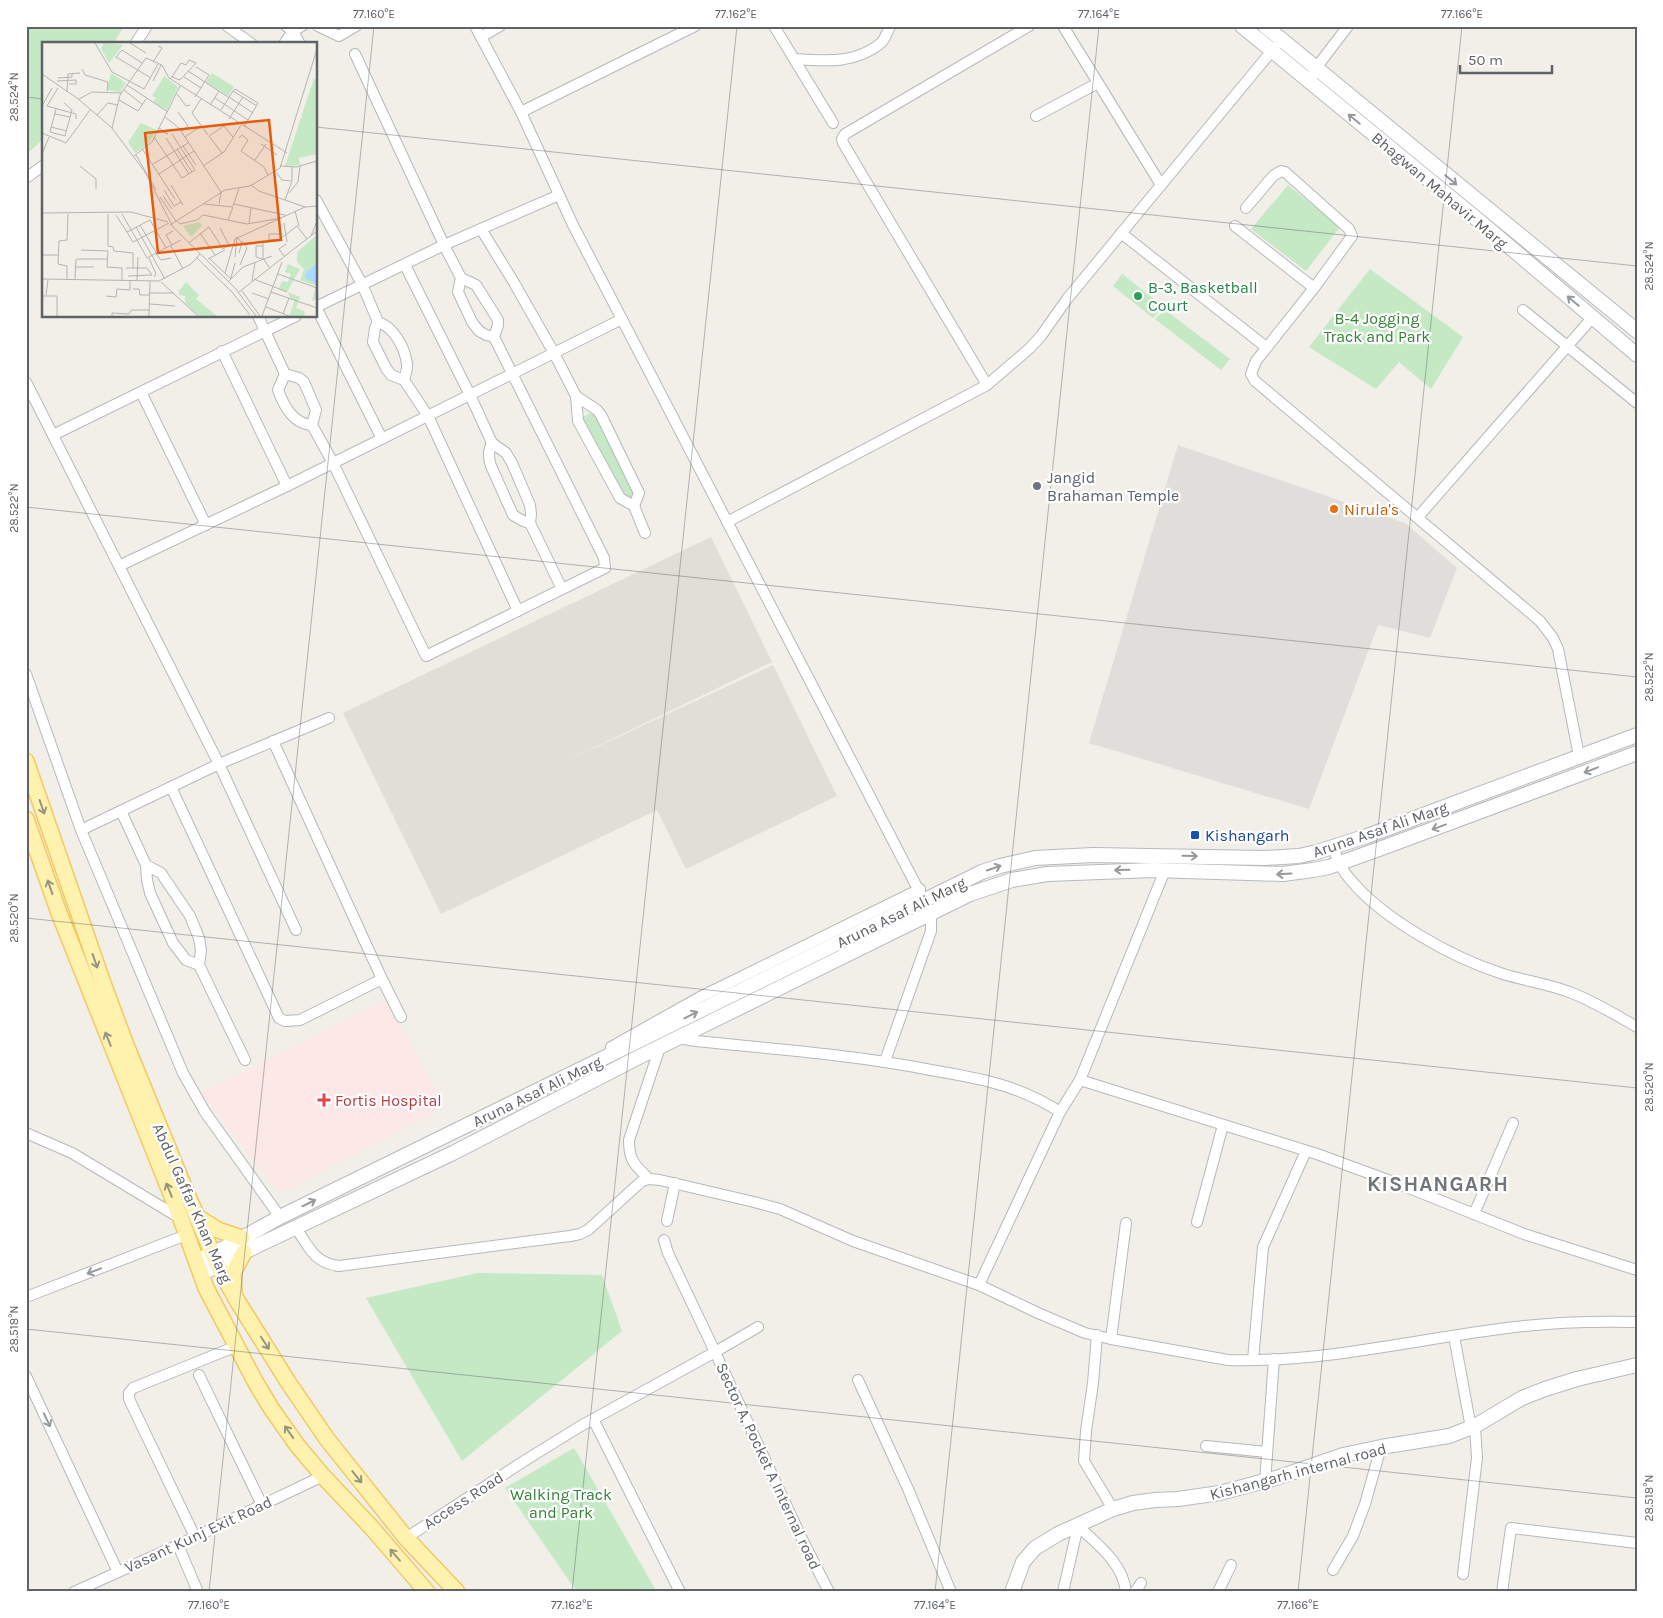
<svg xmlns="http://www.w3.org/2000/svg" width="1663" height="1618" viewBox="0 0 1663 1618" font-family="Karla,sans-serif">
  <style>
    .industrial { fill: #e0deda }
    .education { fill: #e1ded6 }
    .medical { fill: #fce8e6 }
    .green { fill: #c5e8c5 }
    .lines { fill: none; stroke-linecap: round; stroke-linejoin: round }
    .street-casing { stroke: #b5b8bc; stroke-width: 12 }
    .secondary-casing { stroke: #b6babf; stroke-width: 16 }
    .primary-casing { stroke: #f2c960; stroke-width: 18 }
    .street { stroke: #fff; stroke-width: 10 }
    .secondary { stroke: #fff; stroke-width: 14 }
    .primary { stroke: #fff2af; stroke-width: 15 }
    .oneway { stroke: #979a9d }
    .oneway2 { stroke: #979581 }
    .ticks { fill: none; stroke: #5f6368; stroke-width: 1; stroke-opacity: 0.45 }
    .leisure-dot { fill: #2e9e5b; stroke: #fff; stroke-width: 2 }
    .worship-dot { fill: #6b7280; stroke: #fff; stroke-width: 2 }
    .food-dot { fill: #e8710a; stroke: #fff; stroke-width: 2 }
    .transit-dot { fill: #1a4fb4; stroke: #fff; stroke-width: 2 }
    .health-dot { fill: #e0444e; stroke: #fff; stroke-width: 2 }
    .labels { text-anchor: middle; stroke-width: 4.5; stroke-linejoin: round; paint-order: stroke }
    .street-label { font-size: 16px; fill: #5f6368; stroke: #fff }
    .leisure-label { font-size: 16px; fill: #27864d; stroke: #fff; text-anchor: start }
    .park-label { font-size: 16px; fill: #348238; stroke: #fff }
    .worship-label { font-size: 16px; fill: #5b616d; stroke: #fff; text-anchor: start }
    .food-label { font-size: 16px; fill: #c56008; stroke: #fff; text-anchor: start }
    .transit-label { font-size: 16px; fill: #164399; stroke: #fff; text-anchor: start }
    .health-label { font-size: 16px; fill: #be3a42; stroke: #fff; text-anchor: start }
    .district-label { font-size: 21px; font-weight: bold; letter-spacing: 1px; fill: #70757a; stroke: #fff }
    .inset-road { fill: none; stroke: #b3b3b1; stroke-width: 1 }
    .view { fill: #e8590c; fill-opacity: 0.15; stroke: #e8590c; stroke-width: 2.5 }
    .inset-edge { fill: none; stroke: #5f6368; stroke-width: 2.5 }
    .neatline { fill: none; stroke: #5f6368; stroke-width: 2 }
    .ticks-label { font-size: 12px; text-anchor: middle; fill: #5f6368 }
  </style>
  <rect width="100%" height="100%" fill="#f1efe8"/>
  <polygon class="industrial" points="1178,445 1405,523 1457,568 1430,638 1378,625 1309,809 1089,743"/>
  <polygon class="education" points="711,537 772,662 562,763 773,665 837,796 686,869 657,810 441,914 343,713"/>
  <polygon class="medical" points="387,999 445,1107 279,1194 201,1093"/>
  <g class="green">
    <polygon points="26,26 124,26 113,44 44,44 44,138 26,155"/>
    <polygon points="1288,185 1340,227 1306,271 1251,229"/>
    <polygon points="1370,269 1463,337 1431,389 1399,362 1376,389 1309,347"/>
    <polygon points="1122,274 1164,307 1153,318 1113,286"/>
    <polygon points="1165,310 1230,359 1221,370 1155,319"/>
    <polygon points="597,411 639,507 623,497 582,417"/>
    <polygon points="478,1273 602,1275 622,1331 462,1461 366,1298"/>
    <polygon points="574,1448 657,1592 577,1592 505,1488"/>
  </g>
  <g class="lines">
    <defs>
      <g id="street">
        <polyline points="227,26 252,44"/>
        <polyline points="286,26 293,31 300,44"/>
        <polyline points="318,26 339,36 356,26"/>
        <polyline points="475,26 521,112 573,225 931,914 931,931 885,1061"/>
        <polyline points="774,26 833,123"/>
        <polyline points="1063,26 1161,185"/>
        <polyline points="481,37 500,26"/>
        <polyline points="135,44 147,26"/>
        <polyline points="284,44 293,31 302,26"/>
        <path d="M 795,59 C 825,61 856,64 881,43 C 885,39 888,31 890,26"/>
        <polyline points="1309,82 1316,68 1348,26"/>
        <polyline points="521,112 695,26"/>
        <polyline points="1036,116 1098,83"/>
        <polyline points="26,178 44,165"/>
        <path d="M 316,200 L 362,284 L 378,322 C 394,327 405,348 407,364 C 408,369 405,375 404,380"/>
        <polyline points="1246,208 1273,176 1281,171 1285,172 1349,229 1352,236 1314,288 1256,361 1251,374 1255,381 1540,621 1553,638 1558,649 1579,756"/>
        <polyline points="1235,226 1314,288"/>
        <polyline points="481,229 513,281 554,353 576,396 578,421 620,498 634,506 645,533"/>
        <polyline points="1121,233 1266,347"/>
        <polyline points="405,265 470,395 492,443 506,453 512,463 530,505 531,514 530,523 562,589"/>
        <polyline points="461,278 458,292 472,322 479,331 486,335 494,337"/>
        <polyline points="316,307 444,245 559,195"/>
        <polyline points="316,307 382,439"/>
        <polyline points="1523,310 1637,403"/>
        <polyline points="258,316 285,374 299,378 304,382 316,410 312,425 333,463 426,656 605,568 604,558 494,337 498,325 498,320 476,285 461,278 444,245 355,54"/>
        <polyline points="378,322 375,328 373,342 386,368 391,375 404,380 428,416 518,611"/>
        <polyline points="222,351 287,486"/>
        <path d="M 285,374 L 278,390 C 284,406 293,424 312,425"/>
        <polyline points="26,382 219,764 296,930"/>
        <polyline points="987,385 843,143 842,139 845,134 1029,26"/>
        <polyline points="141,392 206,525"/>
        <polyline points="576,396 597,410 601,415 639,493 634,506"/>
        <polyline points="53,435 296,316"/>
        <path d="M 492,443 C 488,452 488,457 491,466 L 513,515 L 523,521 L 530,523"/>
        <polyline points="1418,517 1592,318"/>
        <polyline points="727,522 987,385 1030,348 1041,336 1067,299 1275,47"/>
        <polyline points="119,566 287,486 622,319"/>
        <polyline points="26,674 81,830 183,1073 205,1112 280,1217"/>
        <polyline points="273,741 382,979 401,1017"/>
        <polyline points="171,787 279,1018 285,1021 300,1020 382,979"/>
        <polyline points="121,811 146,865 147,880 150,893 173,943 186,960 199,965"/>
        <polyline points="81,830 219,764 329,718"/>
        <path d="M 1333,848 C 1337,858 1341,869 1349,878 C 1382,919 1453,958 1503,974 C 1526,981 1550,984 1572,993 C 1595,1002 1616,1015 1637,1027"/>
        <polyline points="146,865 161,873 190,916 199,938 201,950 199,965 245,1060"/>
        <path d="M 678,1038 L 696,1041 C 775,1049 854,1055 931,1070 C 978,1078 1019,1085 1060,1112 L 979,1285"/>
        <polyline points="611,1047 700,997 920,889"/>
        <polyline points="1080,1080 1317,1154 1404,1186 1524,1234 1637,1270"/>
        <polyline points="1060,1112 1080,1080 1165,870"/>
        <polyline points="26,1133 72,1153 180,1218"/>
        <path d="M 649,1179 C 634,1164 629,1161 629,1140 L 660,1047"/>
        <polyline points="1474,1214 1513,1123"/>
        <polyline points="667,1221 675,1183"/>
        <polyline points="1197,1222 1223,1125"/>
        <path d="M 296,1228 C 309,1247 314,1263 339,1266 L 570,1236 L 580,1234 L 588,1230 L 642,1181 L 649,1179 L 660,1180 L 754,1202 L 780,1209 L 853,1241 L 979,1285 L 1038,1313 L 1085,1333 L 1111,1339 L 1228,1360 C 1325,1363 1420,1338 1515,1327 C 1555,1322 1596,1321 1637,1322"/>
        <polyline points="664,1240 668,1253 715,1352 758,1327"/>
        <polyline points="26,1297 186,1235"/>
        <polyline points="1097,1335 1093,1383 1086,1431 1084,1461 1113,1509"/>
        <polyline points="1454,1336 1471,1428"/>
        <polyline points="1111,1339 1126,1223"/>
        <polyline points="1253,1360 1263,1247 1306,1151"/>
        <polyline points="199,1375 262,1505"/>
        <polyline points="26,1376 118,1572"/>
        <polyline points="858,1380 908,1489 951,1592"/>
        <polyline points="593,1419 680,1592"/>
        <polyline points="1206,1446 1267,1452"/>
        <polyline points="1265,1482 1274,1359"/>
        <path d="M 1078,1526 C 1098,1545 1123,1563 1126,1592"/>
        <polyline points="195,1537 129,1399 129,1393 133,1388 237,1346"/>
        <polyline points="406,1538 521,1463 579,1427 715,1352 801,1537 829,1592"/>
        <polyline points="178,1545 198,1592"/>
        <polyline points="1333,1570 1353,1536 1365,1504 1381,1447"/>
        <polyline points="1463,1574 1477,1458 1475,1426"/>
        <polyline points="74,1592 178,1545 323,1476"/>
        <polyline points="1063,1592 1078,1526"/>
        <polyline points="1135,1592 1141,1583"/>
        <polyline points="1218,1592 1231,1565"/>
        <polyline points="1502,1592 1511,1528 1637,1543"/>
      </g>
      <g id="secondary">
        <polyline points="1242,26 1478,220 1637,355"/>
        <polyline points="1265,26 1637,331"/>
        <polyline points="196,1261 228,1246 280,1217 982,872 1000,866 1035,858 1093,855 1264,858 1299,856 1317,852 1367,836 1637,735"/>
        <polyline points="201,1274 244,1252 453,1153 633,1060 970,894 1012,880 1047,874 1154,870 1283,874 1313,870 1329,867 1382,848 1637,753"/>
        <polyline points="1012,1592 1023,1562 1035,1548 1058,1534 1113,1509 1133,1503 1155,1500 1178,1499 1220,1493 1276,1478 1343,1455 1381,1447 1449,1436 1475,1426 1522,1398 1545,1389 1577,1379 1637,1365"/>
      </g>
      <g id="primary">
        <polyline points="26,761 105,989 126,1045 184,1187 218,1266 238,1302 288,1382 327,1439 406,1538 457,1592"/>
        <polyline points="26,819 59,913 181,1219 206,1288 256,1383 271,1408 297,1445 323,1476 372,1528 427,1592"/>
        <polyline points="197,1217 218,1230 242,1238"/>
        <polyline points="234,1292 233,1273 244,1252"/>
      </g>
    </defs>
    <use href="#street" class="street-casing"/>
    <use href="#secondary" class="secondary-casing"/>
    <use href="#primary" class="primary-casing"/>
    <use href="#street" class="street"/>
    <use href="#secondary" class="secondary"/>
    <use href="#primary" class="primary"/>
  </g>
  <defs><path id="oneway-shaft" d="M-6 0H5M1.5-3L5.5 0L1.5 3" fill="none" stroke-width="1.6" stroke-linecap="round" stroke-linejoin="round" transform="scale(1.25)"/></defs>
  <g class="oneway">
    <use href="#oneway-shaft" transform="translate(1354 119) rotate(-141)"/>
    <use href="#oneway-shaft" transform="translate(1451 180) rotate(40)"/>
    <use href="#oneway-shaft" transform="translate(1573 301) rotate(-140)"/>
    <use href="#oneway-shaft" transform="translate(1591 770) rotate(159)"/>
    <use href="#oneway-shaft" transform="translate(1439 827) rotate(160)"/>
    <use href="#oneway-shaft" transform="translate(1190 856) rotate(1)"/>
    <use href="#oneway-shaft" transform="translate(994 868) rotate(-19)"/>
    <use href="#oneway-shaft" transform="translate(1122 870) rotate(179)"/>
    <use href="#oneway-shaft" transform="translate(1284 874) rotate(177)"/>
    <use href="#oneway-shaft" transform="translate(691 1015) rotate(-26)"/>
    <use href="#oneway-shaft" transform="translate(309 1203) rotate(-26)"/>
    <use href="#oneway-shaft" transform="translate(94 1271) rotate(159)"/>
    <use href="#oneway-shaft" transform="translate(47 1420) rotate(65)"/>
  </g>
  <g class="oneway2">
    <use href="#oneway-shaft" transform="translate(42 807) rotate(71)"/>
    <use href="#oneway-shaft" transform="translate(50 887) rotate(-109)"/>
    <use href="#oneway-shaft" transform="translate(95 961) rotate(71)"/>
    <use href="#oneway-shaft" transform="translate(108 1039) rotate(-112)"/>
    <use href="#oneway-shaft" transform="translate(169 1190) rotate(-112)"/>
    <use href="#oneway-shaft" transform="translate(265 1343) rotate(57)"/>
    <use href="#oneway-shaft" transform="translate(289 1432) rotate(-125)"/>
    <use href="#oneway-shaft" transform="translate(357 1477) rotate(51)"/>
    <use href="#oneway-shaft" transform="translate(395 1555) rotate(-131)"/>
  </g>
  <path class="ticks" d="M 26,97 L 44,99M 316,127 L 1637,266M 26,507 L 1637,677M 26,918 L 1637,1088M 26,1329 L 1637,1498M 209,1592 L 374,26M 572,1592 L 737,26M 935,1592 L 1099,26M 1298,1592 L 1462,26"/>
  <circle class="leisure-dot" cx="1138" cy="296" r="5"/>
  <circle class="worship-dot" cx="1037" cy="486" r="5"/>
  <circle class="food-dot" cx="1334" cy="509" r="5"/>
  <rect class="transit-dot" x="1190" y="830" width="10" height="10" rx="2.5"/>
  <path class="health-dot" d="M321.5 1092.5h5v5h5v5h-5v5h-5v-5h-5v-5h5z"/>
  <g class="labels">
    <g class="street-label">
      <text transform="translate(1440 190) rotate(40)" y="6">Bhagwan Mahavir Marg</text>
      <text transform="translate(1380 829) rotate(-19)" y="6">Aruna Asaf Ali Marg</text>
      <text transform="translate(901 912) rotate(-26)" y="6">Aruna Asaf Ali Marg</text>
      <text transform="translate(537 1091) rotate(-26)" y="6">Aruna Asaf Ali Marg</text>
      <text transform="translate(193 1203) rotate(66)" y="6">Abdul Gaffar Khan Marg</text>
      <text transform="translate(769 1466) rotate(65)" y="6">Sector A, Pocket A Internal road</text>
      <text transform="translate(1298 1471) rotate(-15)" y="6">Kishangarh internal road</text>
      <text transform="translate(463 1500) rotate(-33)" y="6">Access Road</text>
      <text transform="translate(198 1534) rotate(-25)" y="6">Vasant Kunj Exit Road</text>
    </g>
    <g class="leisure-label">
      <text x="1148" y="293">B-3, Basketball<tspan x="1148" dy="18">Court</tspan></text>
    </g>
    <g class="park-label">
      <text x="1377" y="324">B-4 Jogging<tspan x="1377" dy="18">Track and Park</tspan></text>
      <text x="561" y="1500">Walking Track<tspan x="561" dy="18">and Park</tspan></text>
    </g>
    <g class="worship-label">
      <text x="1047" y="483">Jangid<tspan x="1047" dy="18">Brahaman Temple</tspan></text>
    </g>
    <g class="food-label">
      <text x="1344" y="515">Nirula's</text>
    </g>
    <g class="transit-label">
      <text x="1205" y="841">Kishangarh</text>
    </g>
    <g class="health-label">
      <text x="335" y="1106">Fortis Hospital</text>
    </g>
    <g class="district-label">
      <text x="1438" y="1191">KISHANGARH</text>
    </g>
  </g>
  <g transform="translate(42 42)">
    <rect width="275" height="275" fill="#f1efe8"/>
    <path d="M 62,1 L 81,3 L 67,21 L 59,6 ZM 69,31 L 84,41 L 78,50 L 65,48 ZM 170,31 L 192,45 L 186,54 L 164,40 ZM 122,34 L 136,45 L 125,68 L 111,60 L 114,56 L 110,54 ZM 272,36 L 275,39 L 275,112 L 257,116 L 258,123 L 243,124 ZM 99,81 L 115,88 L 105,103 L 93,111 L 86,100 ZM 158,180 L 160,184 L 149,195 L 141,184 ZM 275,193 L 275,199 L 273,198 L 275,201 L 275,259 L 270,258 L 274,244 L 258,238 L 262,227 L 255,220 L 255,210 ZM 246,222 L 258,227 L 245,250 L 237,247 L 240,239 L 246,240 L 249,232 L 243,230 ZM 144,240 L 157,253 L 154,257 L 175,274 L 157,274 L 143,261 L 143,254 L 137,253 L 137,249 ZM 246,250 L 258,255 L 254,266 L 262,269 L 263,274 L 247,274 L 253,258 L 248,256 Z" fill="#c5e8c5"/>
    <path d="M 275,221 L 273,228 L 275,242 L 263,236 L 264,230 Z" fill="#aadaff"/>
    <path class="inset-road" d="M 53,1 L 70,30 L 102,47 L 116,22M 88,1 L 104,11M 111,20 L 120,6 L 116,4M 100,21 L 80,8 L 74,15 L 109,36M 40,27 L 43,33 L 66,40 L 65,49M 146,29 L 186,55M 0,32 L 35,56 L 69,85 L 103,130 L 131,185 L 193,246 L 214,274M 142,35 L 159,46M 16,36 L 30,35 L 30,31M 128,37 L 130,35 L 138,38 L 154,21 L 147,18 L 144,23 L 139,21 L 130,35M 15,39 L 34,38 L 34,42 L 27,42M 111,39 L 119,23M 85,43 L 126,70M 16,46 L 5,64 L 34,72 L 34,77M 82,48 L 101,63M 191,49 L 193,47 L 216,61 L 202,85M 191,49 L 215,64M 25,50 L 26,32 L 38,31M 135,52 L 144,64 L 148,63M 153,55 L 167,33 L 154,25M 187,55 L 211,71M 173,56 L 206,78M 37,57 L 50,50 L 79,51M 159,57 L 150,71 L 166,93M 77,58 L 96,69 L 104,57M 168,63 L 177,49M 0,64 L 10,46M 14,67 L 8,90 L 23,94 L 30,68 L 22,61M 179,68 L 191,49M 136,70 L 146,84 L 139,90M 13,72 L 28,75M 55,73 L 66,61 L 76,63M 123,75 L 137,86 L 179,150 L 177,162M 187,77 L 201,55M 9,85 L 25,89M 70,86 L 78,53 L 104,16 L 120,23 L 127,36 L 245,111M 116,88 L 126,92 L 117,86M 0,91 L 24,101 L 48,68M 112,95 L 140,136 L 153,128 L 130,92M 143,95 L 159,84M 124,96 L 147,132M 197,96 L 200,93 L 206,98 L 199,109 L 222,125 L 226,133M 219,102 L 235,113M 141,104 L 154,123M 135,107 L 150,130M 101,108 L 133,157M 180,111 L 167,94 L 182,84 L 191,95M 0,112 L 7,95M 94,113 L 114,148M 92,114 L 110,100 L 138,44M 213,118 L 224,102M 111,122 L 146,101M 38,124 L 54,137 L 54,147M 161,124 L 182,110 L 199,83M 239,124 L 254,125 L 275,119M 235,131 L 240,138 L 249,139M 117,132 L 152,109M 129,143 L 141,163M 209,143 L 217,149 L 263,165 L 275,164M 122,148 L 132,164 L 139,160M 247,151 L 256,140 L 258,124M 121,154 L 130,167M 118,155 L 134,179M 243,158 L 250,139 L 250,125M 162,162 L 191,165 L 186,178M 192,162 L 243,173M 191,164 L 197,146M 253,169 L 257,184M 0,171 L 89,170 L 126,180M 66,172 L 66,204 L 71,205 L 72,209 L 91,211 L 91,226M 80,172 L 95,198M 74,173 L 85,190M 135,179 L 138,182 L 155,178 L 161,173 L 205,182 L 240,176M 127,181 L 95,198 L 105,216 L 139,198M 242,181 L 245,200M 207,182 L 209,166M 98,183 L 115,212M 128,183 L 183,148 L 208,144 L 238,126 L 275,7M 94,185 L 123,237M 158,191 L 173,213M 241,192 L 227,192 L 227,198 L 238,197 L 255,184 L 265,197M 269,194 L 275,179M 195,195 L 200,201 L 197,211M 95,198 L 91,200 L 85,190 L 108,178 L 124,206M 221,200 L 221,216 L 227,225M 147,201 L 167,185 L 181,207 L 187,203 L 178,186M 130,203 L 124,193 L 131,189M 129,204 L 141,227M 39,208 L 66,209 L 65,225 L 80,226 L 80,239M 114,212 L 119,218 L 129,216M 0,213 L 16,213M 242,214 L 237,207 L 244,202M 193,215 L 195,195M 107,216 L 114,232 L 112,235M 155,216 L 190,250 L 208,273M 167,216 L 189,237M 35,217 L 66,217M 166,217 L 183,208M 220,217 L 214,215 L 214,204 L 221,204M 198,223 L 205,206 L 200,199M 34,225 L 52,225M 84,226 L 105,226 L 110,233 L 86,234M 183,231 L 193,197 L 263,165M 236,232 L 275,246M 189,236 L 193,221M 0,237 L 117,239 L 149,222 L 158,212M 212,237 L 245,250M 25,238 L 25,224 L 16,222 L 17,199 L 25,198 L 26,172M 33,238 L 34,217M 95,239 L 96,215M 187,239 L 201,225 L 230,214M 210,239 L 213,221M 119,240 L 156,274M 91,247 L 97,247 L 98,253 L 108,253M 200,249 L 218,274M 197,250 L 275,189M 229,250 L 275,266M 108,251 L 132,251M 210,251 L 227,257M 4,253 L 6,238M 0,254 L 15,254 L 15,274M 64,254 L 74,255 L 75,247 L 88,248 L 88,239M 108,262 L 133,264M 224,265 L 247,274M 241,272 L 247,256M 70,274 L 70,271 L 87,272 L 89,268 L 108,268M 107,274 L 108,239M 220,274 L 240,220"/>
    <path class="view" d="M 227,78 L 239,198 L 116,211 L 103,91 Z"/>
    <rect width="275" height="275" class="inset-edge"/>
  </g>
  <rect width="1663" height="1618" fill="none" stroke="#ffffff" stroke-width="55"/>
  <path d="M1460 65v8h92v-8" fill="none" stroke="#5f6368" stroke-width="2.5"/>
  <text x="1468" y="65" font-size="15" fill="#5f6368" stroke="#ffffff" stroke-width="4" paint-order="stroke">50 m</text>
  <rect x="28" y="28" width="1608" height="1562" class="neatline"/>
  <g class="ticks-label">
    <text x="374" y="18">77.160°E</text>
    <text x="736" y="18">77.162°E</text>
    <text x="1099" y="18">77.164°E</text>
    <text x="1462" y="18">77.166°E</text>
    <text transform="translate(14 97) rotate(-90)" y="4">28.524°N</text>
    <text transform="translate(1649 266) rotate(-90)" y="4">28.524°N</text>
    <text transform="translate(14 508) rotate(-90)" y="4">28.522°N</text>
    <text transform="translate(1649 677) rotate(-90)" y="4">28.522°N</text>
    <text transform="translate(14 918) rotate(-90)" y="4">28.520°N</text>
    <text transform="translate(1649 1087) rotate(-90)" y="4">28.520°N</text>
    <text transform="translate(14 1329) rotate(-90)" y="4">28.518°N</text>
    <text transform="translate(1649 1498) rotate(-90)" y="4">28.518°N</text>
    <text x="209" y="1609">77.160°E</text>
    <text x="572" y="1609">77.162°E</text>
    <text x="935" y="1609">77.164°E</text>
    <text x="1298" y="1609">77.166°E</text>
  </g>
</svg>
